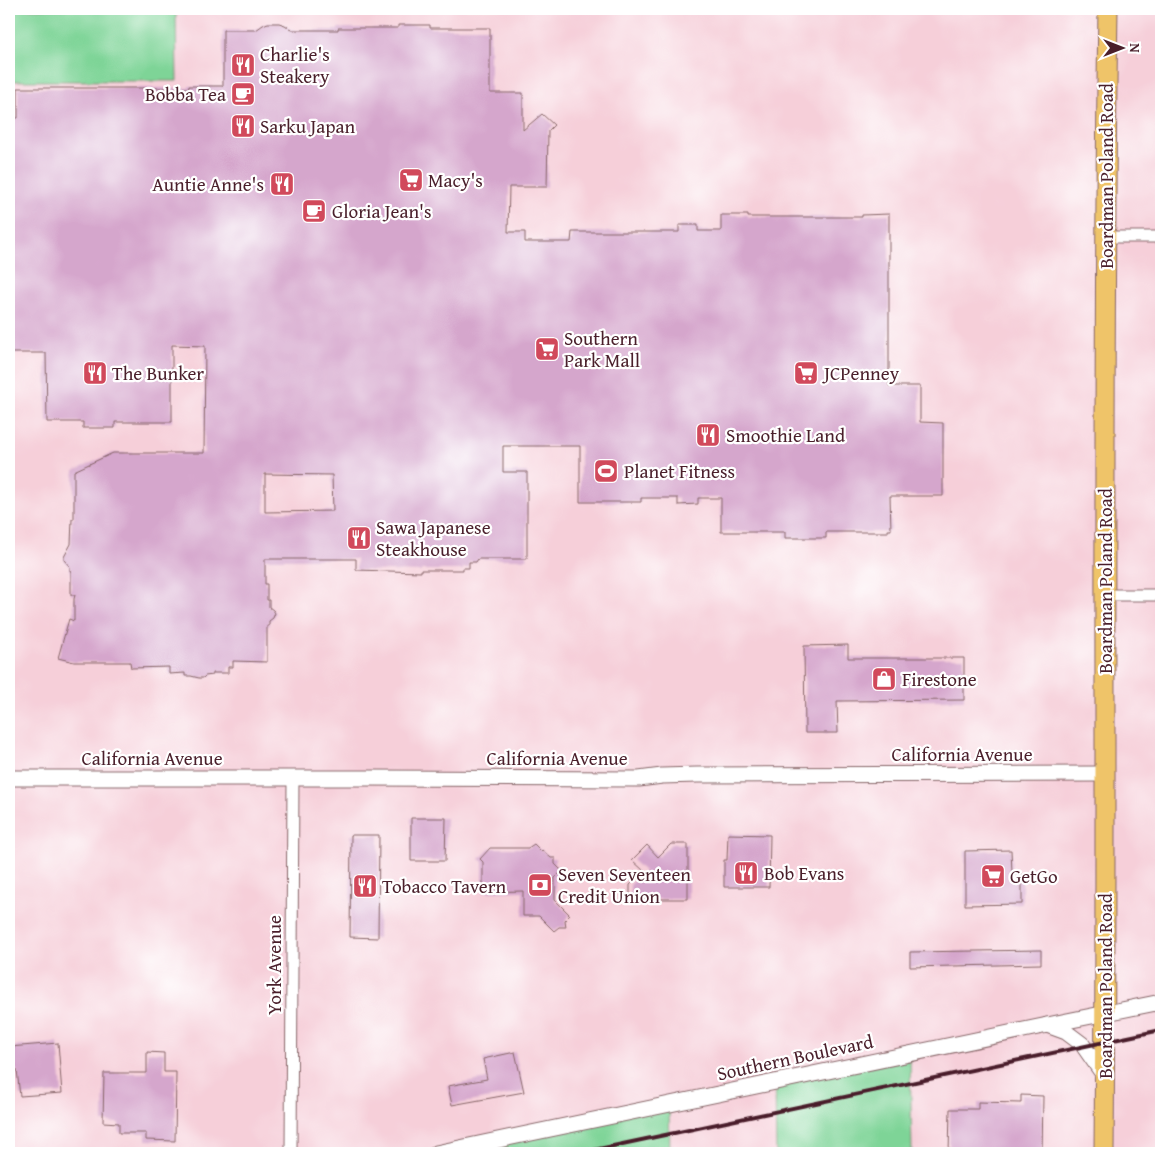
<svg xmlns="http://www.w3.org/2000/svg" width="1170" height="1162" viewBox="0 0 1170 1162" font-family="'Gentium Book Plus',serif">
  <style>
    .built { fill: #f6cfd9 }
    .green { fill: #7ed497; stroke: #647a61 }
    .building { fill: #d5a6cc; fill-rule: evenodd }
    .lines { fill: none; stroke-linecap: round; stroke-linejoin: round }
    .minor-casing { stroke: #876668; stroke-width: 13 }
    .tertiary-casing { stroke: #876668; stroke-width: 17 }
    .primary-casing { stroke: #876668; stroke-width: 21 }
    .minor { stroke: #fff; stroke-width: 11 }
    .tertiary { stroke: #fff; stroke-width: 15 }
    .primary { stroke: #efc469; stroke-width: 19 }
    .rail { stroke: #4a1f2b; stroke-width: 4 }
    .labels { text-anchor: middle; stroke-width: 4.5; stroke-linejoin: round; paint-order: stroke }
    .poi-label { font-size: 19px; fill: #4a1f2b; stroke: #fff; text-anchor: start }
    .street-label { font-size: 19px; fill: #4a1f2b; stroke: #fff }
  </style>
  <rect width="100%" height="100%" fill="#fff"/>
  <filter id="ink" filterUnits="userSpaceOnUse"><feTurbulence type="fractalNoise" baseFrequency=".02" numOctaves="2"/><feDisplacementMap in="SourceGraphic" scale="10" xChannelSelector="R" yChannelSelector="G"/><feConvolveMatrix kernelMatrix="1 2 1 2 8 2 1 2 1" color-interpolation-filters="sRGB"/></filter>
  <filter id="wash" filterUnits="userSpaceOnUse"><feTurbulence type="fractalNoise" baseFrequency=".0096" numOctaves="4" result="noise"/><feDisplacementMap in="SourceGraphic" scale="20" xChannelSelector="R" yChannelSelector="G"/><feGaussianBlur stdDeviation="1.12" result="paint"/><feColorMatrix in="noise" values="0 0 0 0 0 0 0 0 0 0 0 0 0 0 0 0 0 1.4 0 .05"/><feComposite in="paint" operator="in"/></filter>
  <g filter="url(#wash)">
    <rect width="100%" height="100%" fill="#f8ebd9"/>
    <polygon class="built" points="9,9 1161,9 1161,1153 912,1153 910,1054 775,1082 776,1153 670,1153 669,1105 436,1153 9,1153"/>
    <g class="green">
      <polygon points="9,9 176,9 177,81 9,81"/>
      <polygon points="910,1054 912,1153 776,1153 775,1082"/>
      <polygon points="669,1104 670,1153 436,1153"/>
    </g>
    <g id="blocks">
      <g class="building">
        <path d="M 268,23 L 279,23 L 285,25 L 292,30 L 338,30 L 338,28 L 398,28 L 398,25 L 430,25 L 430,28 L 490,28 L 490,93 L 523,93 L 523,130 L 542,114 L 554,125 L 548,131 L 547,187 L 509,187 L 508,232 L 525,232 L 525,242 L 571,242 L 572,232 L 679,232 L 679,225 L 698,225 L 698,231 L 721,231 L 721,215 L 748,215 L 748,217 L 862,217 L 862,215 L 889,214 L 889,386 L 920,386 L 920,422 L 943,423 L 943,496 L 890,496 L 891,530 L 888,530 L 888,532 L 826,532 L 826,538 L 785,538 L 785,532 L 721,532 L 721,498 L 698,498 L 698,504 L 678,505 L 678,498 L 641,498 L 641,502 L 580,502 L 580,446 L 503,446 L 503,472 L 527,472 L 527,559 L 478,559 L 476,562 L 469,562 L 469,568 L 463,568 L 463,570 L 421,570 L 421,572 L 356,570 L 356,559 L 265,559 L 265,584 L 267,584 L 267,600 L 269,600 L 269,607 L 273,610 L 275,613 L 273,618 L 269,621 L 269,626 L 267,626 L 267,662 L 233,661 L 233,667 L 228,667 L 228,673 L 213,673 L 213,675 L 205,676 L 203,678 L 199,678 L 191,676 L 185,676 L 185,673 L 169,674 L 169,667 L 131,668 L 130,662 L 74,662 L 58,658 L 69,619 L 74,621 L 74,599 L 75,595 L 71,595 L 71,571 L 70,571 L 70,567 L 64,560 L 64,557 L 71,544 L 72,519 L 74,519 L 74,471 L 113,453 L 204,453 L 205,346 L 172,345 L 172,422 L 115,422 L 115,428 L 83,428 L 83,422 L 47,422 L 46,353 L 9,353 L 9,118 L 18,118 L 18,88 L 189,88 L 189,86 L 223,86 L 223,30 L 256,30 L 263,25 ZM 265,474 L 332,475 L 333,511 L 265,512 Z"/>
        <polygon points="848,645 848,658 964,658 964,700 837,701 838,733 805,733 804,646"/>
        <polygon points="411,818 446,818 445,861 411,861"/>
        <polygon points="728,834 770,835 769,887 724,887 724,860 727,860"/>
        <polygon points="351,835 379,835 378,938 350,937"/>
        <polygon points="534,844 541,851 542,850 551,858 555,858 555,864 562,871 555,878 555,900 570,915 565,920 566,927 559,927 554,931 539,916 523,916 523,891 483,892 483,862 480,859 490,848 528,848"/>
        <polygon points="671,844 688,844 688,899 630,899 630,885 644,871 632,860 647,845 658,857"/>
        <polygon points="1011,850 1012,873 1022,873 1022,904 965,905 965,851"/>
        <polygon points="1041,950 1041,964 910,967 910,952"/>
        <polygon points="58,1043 62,1093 20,1096 17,1070 9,1070 9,1047"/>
        <polygon points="147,1052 164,1053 164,1072 176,1072 175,1141 146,1140 146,1133 119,1133 119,1123 103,1122 104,1073 147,1073"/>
        <polygon points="515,1052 524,1092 452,1105 448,1086 487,1079 483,1059"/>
        <polygon points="1021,1095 1043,1096 1042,1153 949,1153 950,1109 978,1109 978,1102 1021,1103"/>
      </g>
    </g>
  </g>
  <g filter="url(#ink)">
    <use href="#blocks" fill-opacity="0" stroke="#876668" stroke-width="1"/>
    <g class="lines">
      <defs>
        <g id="minor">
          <polyline points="1106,237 1161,237"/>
          <polyline points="1105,595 1161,595"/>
          <polyline points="291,1153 293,778"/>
        </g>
        <g id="tertiary">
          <polyline points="9,778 366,778 639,779 662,776 697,775 1106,774"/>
          <polyline points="1047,1025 1066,1032 1082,1044 1105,1077"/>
          <polyline points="436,1153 1062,1022 1161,1002"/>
        </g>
        <path id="primary" d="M 1104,1153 C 1107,772 1102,390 1108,9"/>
      </defs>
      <use href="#minor" class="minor-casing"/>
      <use href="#tertiary" class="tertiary-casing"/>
      <use href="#primary" class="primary-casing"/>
      <use href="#minor" class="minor"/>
      <use href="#tertiary" class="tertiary"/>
      <use href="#primary" class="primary"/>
      <polyline class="rail" points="580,1153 1161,1030"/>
    </g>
  </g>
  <defs>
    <symbol id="restaurant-square" viewBox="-11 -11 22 22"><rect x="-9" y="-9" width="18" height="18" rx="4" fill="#d1495b" stroke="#fff"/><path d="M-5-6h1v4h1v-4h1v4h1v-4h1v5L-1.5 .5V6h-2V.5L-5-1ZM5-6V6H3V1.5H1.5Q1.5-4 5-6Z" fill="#fff"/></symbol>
    <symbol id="cafe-square" viewBox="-11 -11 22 22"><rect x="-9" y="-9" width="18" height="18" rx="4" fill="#d1495b" stroke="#fff"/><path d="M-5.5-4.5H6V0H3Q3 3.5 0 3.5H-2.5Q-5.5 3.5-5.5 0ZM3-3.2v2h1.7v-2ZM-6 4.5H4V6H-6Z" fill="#fff"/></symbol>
    <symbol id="supermarket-square" viewBox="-11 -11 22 22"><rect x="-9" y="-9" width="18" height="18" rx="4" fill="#d1495b" stroke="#fff"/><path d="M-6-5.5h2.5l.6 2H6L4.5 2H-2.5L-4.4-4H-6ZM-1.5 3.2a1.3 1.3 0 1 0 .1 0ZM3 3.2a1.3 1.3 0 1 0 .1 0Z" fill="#fff"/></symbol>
    <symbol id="stadium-square" viewBox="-11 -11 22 22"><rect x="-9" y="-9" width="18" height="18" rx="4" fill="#d1495b" stroke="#fff"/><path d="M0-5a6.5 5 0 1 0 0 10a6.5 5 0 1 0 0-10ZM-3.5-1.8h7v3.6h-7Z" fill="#fff"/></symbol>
    <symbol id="shop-square" viewBox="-11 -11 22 22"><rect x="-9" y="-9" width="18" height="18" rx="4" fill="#d1495b" stroke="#fff"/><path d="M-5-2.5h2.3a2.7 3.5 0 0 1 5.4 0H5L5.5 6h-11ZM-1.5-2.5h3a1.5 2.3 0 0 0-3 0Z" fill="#fff"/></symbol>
    <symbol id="bank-square" viewBox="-11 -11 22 22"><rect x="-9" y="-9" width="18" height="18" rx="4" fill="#d1495b" stroke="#fff"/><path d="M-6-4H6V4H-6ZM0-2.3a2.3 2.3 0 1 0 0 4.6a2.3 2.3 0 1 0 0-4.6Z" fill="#fff"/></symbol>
  </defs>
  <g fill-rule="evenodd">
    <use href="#restaurant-square" x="229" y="51" width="28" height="28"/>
    <use href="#cafe-square" x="229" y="80" width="28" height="28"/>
    <use href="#restaurant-square" x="229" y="112" width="28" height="28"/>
    <use href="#supermarket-square" x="397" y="166" width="28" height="28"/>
    <use href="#restaurant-square" x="268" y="170" width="28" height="28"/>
    <use href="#cafe-square" x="300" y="197" width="28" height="28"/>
    <use href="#supermarket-square" x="533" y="335" width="28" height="28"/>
    <use href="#restaurant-square" x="81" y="359" width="28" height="28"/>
    <use href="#supermarket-square" x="792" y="359" width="28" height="28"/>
    <use href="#restaurant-square" x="694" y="421" width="28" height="28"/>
    <use href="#stadium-square" x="592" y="457" width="28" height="28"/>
    <use href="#restaurant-square" x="345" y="524" width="28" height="28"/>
    <use href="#shop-square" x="870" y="665" width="28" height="28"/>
    <use href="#restaurant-square" x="732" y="859" width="28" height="28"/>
    <use href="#supermarket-square" x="979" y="862" width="28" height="28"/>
    <use href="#bank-square" x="526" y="871" width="28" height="28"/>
    <use href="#restaurant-square" x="351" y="872" width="28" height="28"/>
  </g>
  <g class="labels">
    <g class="poi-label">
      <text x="260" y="61">Charlie's<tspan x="260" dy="22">Steakery</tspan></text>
      <text x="226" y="101" text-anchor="end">Bobba Tea</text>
      <text x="260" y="133">Sarku Japan</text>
      <text x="428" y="187">Macy's</text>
      <text x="264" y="191" text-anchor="end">Auntie Anne's</text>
      <text x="332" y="218">Gloria Jean's</text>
      <text x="564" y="345">Southern<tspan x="564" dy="22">Park Mall</tspan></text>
      <text x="112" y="380">The Bunker</text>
      <text x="824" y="380">JCPenney</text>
      <text x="726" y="442">Smoothie Land</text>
      <text x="624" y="478">Planet Fitness</text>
      <text x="376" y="534">Sawa Japanese<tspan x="376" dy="22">Steakhouse</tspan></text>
      <text x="902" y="686">Firestone</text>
      <text x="764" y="880">Bob Evans</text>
      <text x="558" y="881">Seven Seventeen<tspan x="558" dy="22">Credit Union</tspan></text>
      <text x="1010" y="883">GetGo</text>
      <text x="382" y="893">Tobacco Tavern</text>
    </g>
    <g class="street-label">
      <text transform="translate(1106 176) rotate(-90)" y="7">Boardman Poland Road</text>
      <text transform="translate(1105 581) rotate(-90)" y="7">Boardman Poland Road</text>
      <text x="962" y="761">California Avenue</text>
      <text x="152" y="765">California Avenue</text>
      <text x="557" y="765">California Avenue</text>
      <text transform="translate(274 965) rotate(-90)" y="7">York Avenue</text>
      <text transform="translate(1105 986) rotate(-90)" y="7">Boardman Poland Road</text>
      <text transform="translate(795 1057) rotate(-12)" y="7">Southern Boulevard</text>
    </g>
  </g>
  <rect width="1170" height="1162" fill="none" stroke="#fff" stroke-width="30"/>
  <g transform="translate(1122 48) rotate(90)" stroke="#ffffff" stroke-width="4" paint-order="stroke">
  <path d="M0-4L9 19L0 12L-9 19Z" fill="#4a1f2b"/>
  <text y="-8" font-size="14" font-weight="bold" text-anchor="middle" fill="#4a1f2b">N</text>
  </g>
</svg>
